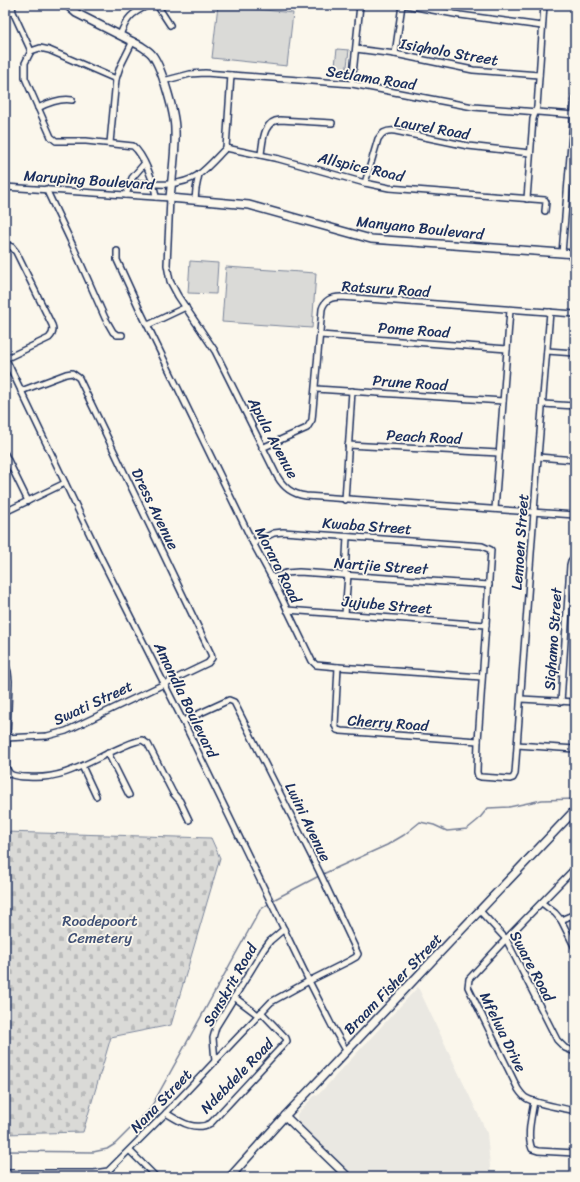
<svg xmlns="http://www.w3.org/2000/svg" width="580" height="1182" viewBox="0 0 580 1182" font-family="Sriracha,sans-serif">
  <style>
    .built { fill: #eae8e2 }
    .cemetery { fill: url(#cemetery-stones); stroke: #7a849a }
    .garden { fill: #dadad7; stroke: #7a849a }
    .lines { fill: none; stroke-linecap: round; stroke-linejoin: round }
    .stream { stroke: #747e96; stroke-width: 1.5 }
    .street-casing { stroke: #1b2f5e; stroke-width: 8 }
    .secondary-casing { stroke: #1b2f5e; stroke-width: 10 }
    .street { stroke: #fbf7ec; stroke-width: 5 }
    .secondary { stroke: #fbf7ec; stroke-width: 7 }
    .labels { text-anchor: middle; stroke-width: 3.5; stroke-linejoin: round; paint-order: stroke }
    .street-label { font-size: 15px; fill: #1b2f5e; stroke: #fbf7ec }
    .park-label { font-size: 15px; fill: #415176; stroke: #fbf7ec }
  </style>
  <defs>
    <pattern id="cemetery-stones" width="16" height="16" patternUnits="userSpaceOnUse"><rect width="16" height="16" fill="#dadad7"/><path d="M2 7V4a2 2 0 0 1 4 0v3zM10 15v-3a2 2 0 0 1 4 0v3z" fill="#babbbb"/></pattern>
  </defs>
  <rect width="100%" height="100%" fill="#fbf7ec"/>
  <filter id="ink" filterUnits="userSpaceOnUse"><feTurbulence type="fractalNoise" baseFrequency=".025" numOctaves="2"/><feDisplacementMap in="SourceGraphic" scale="8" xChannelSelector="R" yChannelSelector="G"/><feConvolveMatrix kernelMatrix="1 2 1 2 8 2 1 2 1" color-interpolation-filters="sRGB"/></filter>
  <g filter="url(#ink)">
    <polygon class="built" points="418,987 487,1133 491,1177 357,1177 351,1175 297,1122 297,1114 315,1095 317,1096"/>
    <polygon class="cemetery" points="5,832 211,838 220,858 171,1025 111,1037 83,1132 5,1134"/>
    <g class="garden">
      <polygon points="218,5 293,13 287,66 212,58"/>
      <polygon points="337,49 349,50 346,74 334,73"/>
      <polygon points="190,261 218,263 216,294 188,293"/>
      <polygon points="226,267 316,273 312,328 222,322"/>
    </g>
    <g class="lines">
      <g class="stream">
        <polyline points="323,874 387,845 404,835 420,822 434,825 447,831 467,829 478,820 488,808 509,807 542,800 575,799"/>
        <polyline points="5,1151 93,1152 107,1149 115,1144 150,1109 260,910 275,899 319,876"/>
      </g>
      <defs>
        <g id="street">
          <polyline points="12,5 13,12 31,51"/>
          <polyline points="157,5 170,25"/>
          <polyline points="405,5 460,15 542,26"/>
          <path d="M 120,35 C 127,17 132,13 149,5"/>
          <polyline points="356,49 395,54 473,70 539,75"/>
          <path d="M 31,51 L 25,63 L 25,78 L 51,137 L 56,141 L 86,141 L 133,146 C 144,155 154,182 156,197"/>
          <polyline points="31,51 40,48 49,50 116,79"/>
          <polyline points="395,54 402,5"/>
          <polyline points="163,81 190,74 205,73 352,84 473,107 575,115"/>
          <polyline points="352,84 360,5"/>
          <path d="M 38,108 C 48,103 60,98 72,100"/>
          <polyline points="110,143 116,79 120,67 133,41"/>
          <polyline points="226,148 279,159 365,183 389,188 545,200 546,202 545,211"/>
          <polyline points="226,148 231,75"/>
          <path d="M 261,154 C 263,141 263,121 280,120 L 332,123"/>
          <path d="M 130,182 C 153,184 178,188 198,175 C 208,168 217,157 226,148"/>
          <path d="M 365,183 L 378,139 C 382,132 387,130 395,131 L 468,146 L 530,153"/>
          <path d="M 5,187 L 170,198 L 167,265 L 170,281 L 178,296 L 215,351 L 277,476 C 284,488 292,494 306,496 L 575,515"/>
          <polyline points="46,189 73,246 105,318 113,332 117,335 122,335"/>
          <polyline points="126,195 132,178 144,164"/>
          <polyline points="527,199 533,119 537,107 544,5"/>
          <polyline points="195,200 196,189 199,174"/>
          <path d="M 5,244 L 12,247 L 16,252 L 52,325 C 54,330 53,334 49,338 L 5,359"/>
          <polyline points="117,251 117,260 139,308 253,543 272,578 312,661 316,665 338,667 482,677"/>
          <polyline points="562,253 575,96"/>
          <polyline points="148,325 186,307"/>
          <polyline points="320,335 507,349"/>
          <polyline points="547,351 575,353"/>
          <polyline points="5,357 101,558 183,721 309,981 332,1026 347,1052"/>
          <polyline points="316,389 503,401"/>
          <polyline points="543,404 575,406"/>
          <polyline points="348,445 499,453"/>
          <path d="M 262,448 L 307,428 L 312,420 L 322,309 C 325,299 332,297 341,297 L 575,314"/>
          <polyline points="5,454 28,501"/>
          <polyline points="538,457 575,460"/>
          <polyline points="345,500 352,391"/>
          <polyline points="495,509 510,310"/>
          <polyline points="5,512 65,483"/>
          <polyline points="253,543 274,533 283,532 482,546 491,550 478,741 477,772 478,776 481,777 510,779 513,778 515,774 538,457 550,312"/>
          <polyline points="345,575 347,537"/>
          <polyline points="272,578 286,573 299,572 489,585"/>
          <polyline points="287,610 486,625"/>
          <polyline points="345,614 348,575"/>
          <path d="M 5,663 L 8,672 L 9,681 L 6,768 L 10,774 C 16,777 22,777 28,777 C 65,780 89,761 122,747 C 129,744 135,741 142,740 L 148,744 L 173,793 L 180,801 L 189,820"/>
          <polyline points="338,667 335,725 337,730 341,731 478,741"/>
          <polyline points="521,699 575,702"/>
          <polyline points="561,702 570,565 571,561 575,556"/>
          <polyline points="5,738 47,736 66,731 208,663 212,658 211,654 79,378 72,373 66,374 21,391"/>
          <polyline points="517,745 575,749"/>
          <polyline points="108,753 129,795"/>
          <polyline points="82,766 96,796"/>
          <path d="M 575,868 L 506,939 L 469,979 L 468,987 L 518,1089 C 520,1092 523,1096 526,1098 C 536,1104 563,1108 575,1111"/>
          <polyline points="542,903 555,913 561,920 575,948"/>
          <polyline points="480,911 506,939 557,1040 565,1048 575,1052"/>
          <polyline points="561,920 575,914"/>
          <polyline points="234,997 258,1015"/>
          <polyline points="215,1061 213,1038 216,1027 264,949 270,941 284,929"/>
          <path d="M 534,1101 C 532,1116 526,1135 532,1149 L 538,1151 L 575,1153"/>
          <path d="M 166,1113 C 179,1121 195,1132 211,1123 L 287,1041 L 286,1038 L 261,1012"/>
          <polyline points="130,1151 156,1177"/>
          <polyline points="5,1173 94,1173 108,1171 166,1113 271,1002 309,981 349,961 356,957 358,954 319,871 234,702 229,700 183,721"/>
        </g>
        <g id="secondary">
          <path d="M 67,5 L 76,13 L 141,46 C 145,49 150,51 153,56 C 162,69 175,113 175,130 C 176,152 172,176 170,198 L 249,205 L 371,239 L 575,254"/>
          <polyline points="285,1116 348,1177"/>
          <polyline points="230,1177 285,1116 575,810"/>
        </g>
      </defs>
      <use href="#street" class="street-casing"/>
      <use href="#secondary" class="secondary-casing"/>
      <use href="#street" class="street"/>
      <use href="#secondary" class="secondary"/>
    </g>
  </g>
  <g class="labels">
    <g class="street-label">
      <text transform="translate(449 52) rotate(10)" y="5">Isiqholo Street</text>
      <text transform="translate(371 78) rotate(9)" y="5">Setlama Road</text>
      <text transform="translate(432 128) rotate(10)" y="5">Laurel Road</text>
      <text transform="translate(361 167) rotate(13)" y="5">Allspice Road</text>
      <text transform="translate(89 180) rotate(4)" y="5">Maruping Boulevard</text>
      <text transform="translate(420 228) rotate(6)" y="5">Manyano Boulevard</text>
      <text transform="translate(386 289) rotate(4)" y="5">Ratsuru Road</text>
      <text transform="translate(414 330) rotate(4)" y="5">Pome Road</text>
      <text transform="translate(410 383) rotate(4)" y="5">Prune Road</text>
      <text transform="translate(424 437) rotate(3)" y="5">Peach Road</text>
      <text transform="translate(273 438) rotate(62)" y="5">Apula Avenue</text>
      <text transform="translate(155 509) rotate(64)" y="5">Dress Avenue</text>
      <text transform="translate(367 526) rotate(4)" y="5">Kwaba Street</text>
      <text transform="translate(520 542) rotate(-86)" y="5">Lemoen Street</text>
      <text transform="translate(278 565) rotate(63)" y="5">Morara Road</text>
      <text transform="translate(381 566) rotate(4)" y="5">Nartjie Street</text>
      <text transform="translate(387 605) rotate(5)" y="5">Jujube Street</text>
      <text transform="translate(553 639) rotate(-86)" y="5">Siqhamo Street</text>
      <text transform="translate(186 700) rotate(64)" y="5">Amandla Boulevard</text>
      <text transform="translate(93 703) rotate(-25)" y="5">Swati Street</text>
      <text transform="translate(388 723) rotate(4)" y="5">Cherry Road</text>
      <text transform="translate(308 822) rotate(64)" y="5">Lwini Avenue</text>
      <text transform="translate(532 966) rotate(62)" y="5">Sware Road</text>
      <text transform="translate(393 984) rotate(-46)" y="5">Braam Fisher Street</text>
      <text transform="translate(230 985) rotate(-60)" y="5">Sanskrit Road</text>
      <text transform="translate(503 1032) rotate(64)" y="5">Mfelwa Drive</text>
      <text transform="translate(237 1076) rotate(-46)" y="5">Ndebdele Road</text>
      <text transform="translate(161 1101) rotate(-46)" y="5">Nana Street</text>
    </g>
    <g class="park-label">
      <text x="100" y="926">Roodepoort<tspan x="100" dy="17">Cemetery</tspan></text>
    </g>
  </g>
  <rect width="580" height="1182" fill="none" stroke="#fbf7ec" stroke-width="20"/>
  <rect x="10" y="10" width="560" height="1162" fill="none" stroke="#1b2f5e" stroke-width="1.5" filter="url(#ink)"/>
</svg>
